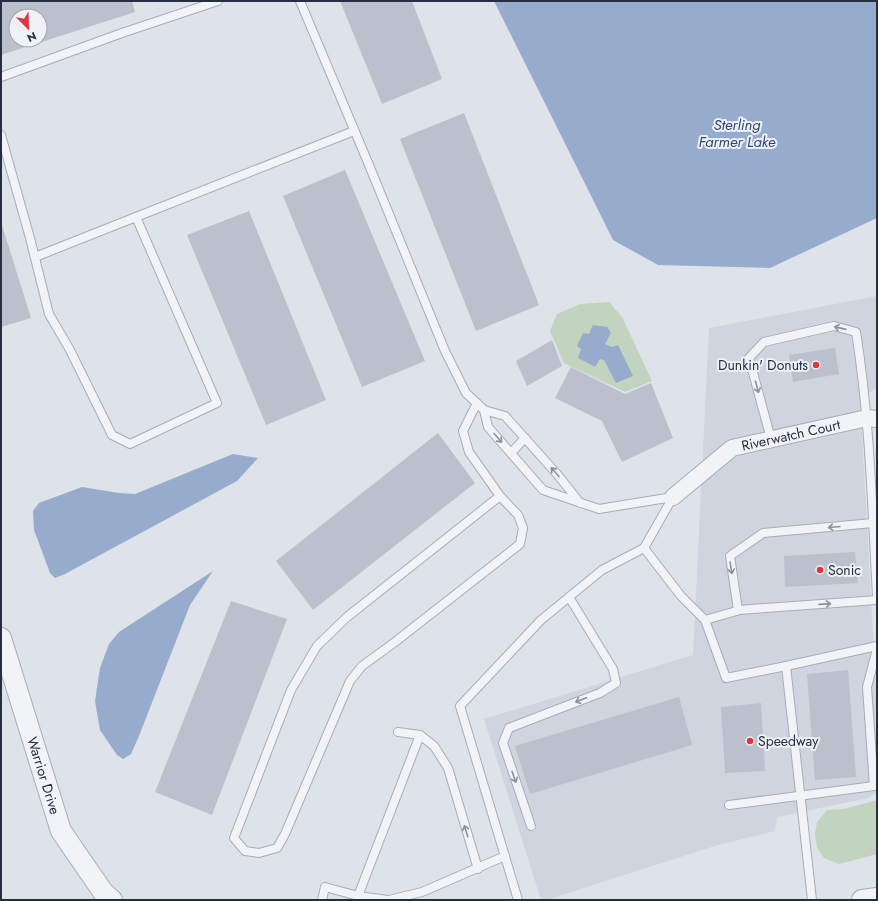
<svg xmlns="http://www.w3.org/2000/svg" width="878" height="901" viewBox="0 0 878 901" font-family="Jost,sans-serif">
  <style>
    .built { fill: #d0d4de }
    .green { fill: #c2d4bf }
    .water { fill: #97accc }
    .building { fill: #bbc0cc; fill-rule: evenodd }
    .lines { fill: none; stroke-linecap: round; stroke-linejoin: round }
    .service-casing { stroke: #a7acb7; stroke-width: 10 }
    .minor-casing { stroke: #a7acb7; stroke-width: 18 }
    .tertiary-casing { stroke: #a7acb7; stroke-width: 22 }
    .service { stroke: #f1f3f7; stroke-width: 8 }
    .minor { stroke: #f1f3f7; stroke-width: 16 }
    .tertiary { stroke: #f1f3f7; stroke-width: 20 }
    .oneway { stroke: #8c909c }
    .poi-dot { fill: #d83a44; stroke: #eef1f6; stroke-width: 1.5 }
    .labels { text-anchor: middle; stroke-width: 4; stroke-linejoin: round; paint-order: stroke }
    .poi-label { font-size: 14px; fill: #262e41; stroke: #eef1f6; text-anchor: start }
    .street-label { font-size: 14px; fill: #262e41; stroke: #eef1f6 }
    .water-label { font-size: 15px; font-style: italic; fill: #2d4878; stroke: #eef1f6 }
  </style>
  <rect width="100%" height="100%" fill="#dee2e9"/>
  <polygon class="built" points="877,296 877,388 860,398 877,708 877,792 868,798 777,817 775,831 718,845 546,900 541,900 484,719 693,655 709,328"/>
  <g class="green">
    <polygon points="609,302 622,317 652,381 625,392 564,363 550,331 557,314 580,304"/>
    <polygon points="877,800 877,854 839,864 824,858 817,848 815,834 817,822 827,810 844,809"/>
  </g>
  <g class="water">
    <polygon points="494,1 877,1 877,218 770,268 658,265 613,240"/>
    <polygon points="593,325 607,327 611,333 605,344 612,347 618,345 633,376 616,383 604,360 600,359 595,367 578,358 581,349 577,346 583,333 589,334"/>
    <polygon points="233,454 258,458 237,481 65,574 55,578 50,573 34,530 33,511 39,503 82,487 119,493 135,494"/>
    <polygon points="213,571 190,605 139,736 131,754 123,759 117,755 100,730 95,701 100,668 109,644 119,632"/>
  </g>
  <g class="building">
    <path d="M 1,1 L 132,1 L 135,12 L 1,55 ZM 16,16 L 40,16 L 40,40 L 16,40 Z"/>
    <polygon points="340,1 412,1 442,79 382,104"/>
    <polygon points="464,113 539,305 476,331 400,139"/>
    <polygon points="345,170 425,361 362,387 283,196"/>
    <polygon points="249,211 326,400 266,425 187,235"/>
    <polygon points="1,222 31,318 1,327"/>
    <polygon points="552,340 562,366 527,386 516,361"/>
    <polygon points="835,348 839,374 793,382 789,355"/>
    <polygon points="571,367 625,394 651,383 673,438 622,462 602,421 555,398"/>
    <polygon points="438,433 475,483 313,610 276,561"/>
    <polygon points="855,552 858,583 785,587 784,556"/>
    <polygon points="231,601 287,619 212,815 155,792"/>
    <polygon points="848,670 856,777 815,780 807,674"/>
    <polygon points="679,697 692,745 530,794 515,746"/>
    <polygon points="761,703 765,771 725,773 721,707"/>
  </g>
  <g class="lines">
    <defs>
      <g id="service">
        <polyline points="300,1 369,165 445,351 466,393 484,410"/>
        <polyline points="1,77 122,33 218,1"/>
        <polyline points="1,135 30,238 49,314 70,350 112,435 130,444 217,403 136,217 354,131"/>
        <polyline points="35,257 136,217"/>
        <polyline points="477,403 463,431 469,452 500,496 347,617 317,646 291,690 234,838 245,851 259,853 277,848 285,834 350,681 362,666 395,642 520,544 523,528 518,515 500,496"/>
        <path d="M 771,439 L 749,358 L 764,342 L 834,326 L 856,332 C 870,419 872,508 877,596"/>
        <polyline points="511,453 525,438"/>
        <polyline points="580,503 557,474 505,416 484,410 488,427 543,490 599,509 673,497"/>
        <polyline points="873,523 763,533 730,556 738,610 877,600"/>
        <polyline points="644,548 681,596 705,620 740,610"/>
        <polyline points="705,620 726,678 786,666"/>
        <polyline points="398,732 420,735 434,746 448,768 478,869"/>
        <polyline points="729,805 874,786 867,687 877,649"/>
        <polyline points="531,826 503,743 509,728 600,693 616,683 613,669 569,597"/>
        <polyline points="358,896 420,735"/>
        <polyline points="322,900 325,887 358,896 388,900"/>
        <polyline points="389,900 422,892 505,856"/>
        <polyline points="518,900 460,706 541,620 602,570 644,548 673,497"/>
        <polyline points="812,900 786,666 877,646"/>
      </g>
      <g id="minor">
        <path id="s1" d="M 673,497 L 732,448 L 867,418 L 877,419"/>
      </g>
      <g id="tertiary">
        <path id="s2" d="M 1,638 L 61,831 L 103,892 L 112,900"/>
        <polyline points="862,900 877,898"/>
      </g>
    </defs>
    <use href="#service" class="service-casing"/>
    <use href="#minor" class="minor-casing"/>
    <use href="#tertiary" class="tertiary-casing"/>
    <use href="#service" class="service"/>
    <use href="#minor" class="minor"/>
    <use href="#tertiary" class="tertiary"/>
  </g>
  <defs><path id="oneway-shaft" d="M-6 0H5M1.5-3L5.5 0L1.5 3" fill="none" stroke-width="1.6" stroke-linecap="round" stroke-linejoin="round"/></defs>
  <g class="oneway">
    <use href="#oneway-shaft" transform="translate(840 328) rotate(-167)"/>
    <use href="#oneway-shaft" transform="translate(757 387) rotate(75)"/>
    <use href="#oneway-shaft" transform="translate(498 438) rotate(49)"/>
    <use href="#oneway-shaft" transform="translate(555 472) rotate(-131)"/>
    <use href="#oneway-shaft" transform="translate(834 527) rotate(175)"/>
    <use href="#oneway-shaft" transform="translate(731 568) rotate(81)"/>
    <use href="#oneway-shaft" transform="translate(825 604) rotate(-4)"/>
    <use href="#oneway-shaft" transform="translate(581 700) rotate(159)"/>
    <use href="#oneway-shaft" transform="translate(514 777) rotate(71)"/>
    <use href="#oneway-shaft" transform="translate(466 831) rotate(-107)"/>
  </g>
  <g class="poi-dot">
    <circle cx="816" cy="365" r="4"/>
    <circle cx="820" cy="570" r="4"/>
    <circle cx="750" cy="741" r="4"/>
  </g>
  <g class="labels">
    <g class="poi-label">
      <text x="808" y="370" text-anchor="end">Dunkin' Donuts</text>
      <text x="828" y="575">Sonic</text>
      <text x="758" y="746">Speedway</text>
    </g>
    <g class="street-label">
      <text dy="5" stroke="none"><textPath href="#s1" startOffset="137">Riverwatch Court</textPath></text>
      <text dy="5" stroke="none"><textPath href="#s2" startOffset="144">Warrior Drive</textPath></text>
    </g>
    <g class="water-label">
      <text x="737" y="130">Sterling<tspan x="737" dy="17">Farmer Lake</tspan></text>
    </g>
  </g>
  <rect width="878" height="901" fill="none" stroke="#262e41" stroke-width="4"/>
  <g transform="translate(28 28) rotate(157)"><circle r="19" fill="#eef1f6" stroke="#9ea3ae"/>
  <path d="M0-3L7 15L0 10L-7 15Z" fill="#d83a44"/>
  <text y="-6" font-size="11" font-weight="bold" text-anchor="middle" fill="#262e41">N</text>
  </g>
</svg>
